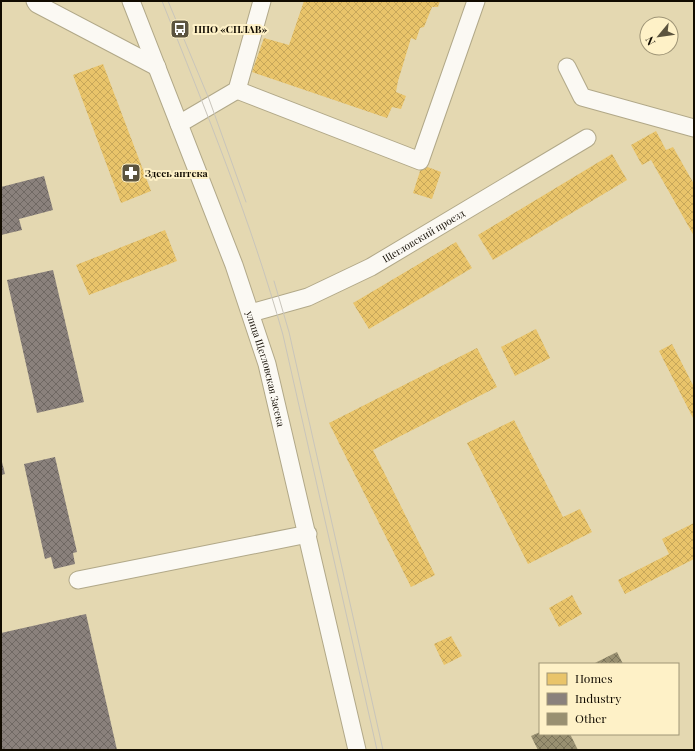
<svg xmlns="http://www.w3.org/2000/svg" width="695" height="751" viewBox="0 0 695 751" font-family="'Playfair Display',serif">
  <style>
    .homes { fill: url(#homes-cross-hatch) }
    .industry { fill: url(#industry-cross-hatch) }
    .building { fill: url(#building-cross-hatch) }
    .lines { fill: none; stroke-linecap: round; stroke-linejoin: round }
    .minor-casing { stroke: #b1a888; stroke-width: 19 }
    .minor { stroke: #fbf9f3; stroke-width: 17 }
    .tram { stroke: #c9c5bb; stroke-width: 1 }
    .labels { text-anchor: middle; stroke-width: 4; stroke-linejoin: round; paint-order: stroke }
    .poi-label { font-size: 10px; font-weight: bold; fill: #110b00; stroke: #fef1c7; text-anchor: start }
    .street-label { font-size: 10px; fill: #110b00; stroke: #fef1c7 }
  </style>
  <defs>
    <pattern id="homes-cross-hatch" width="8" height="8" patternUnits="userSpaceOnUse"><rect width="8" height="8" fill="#e9c46a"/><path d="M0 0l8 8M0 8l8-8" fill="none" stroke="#c7a75a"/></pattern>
    <pattern id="industry-cross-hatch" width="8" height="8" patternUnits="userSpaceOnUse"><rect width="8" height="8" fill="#8a817c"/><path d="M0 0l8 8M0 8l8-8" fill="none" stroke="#6f6863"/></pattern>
    <pattern id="building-cross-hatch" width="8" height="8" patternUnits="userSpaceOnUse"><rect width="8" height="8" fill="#999071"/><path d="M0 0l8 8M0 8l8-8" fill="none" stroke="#7b745a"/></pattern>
  </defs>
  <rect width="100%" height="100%" fill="#e4d8b1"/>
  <g class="homes">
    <polygon points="304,1 440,1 438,7 432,7 424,27 420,28 416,40 411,38 398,81 396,92 406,96 401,109 392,107 387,118 252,72 264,38 289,45"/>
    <polygon points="103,64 151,191 121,203 73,75"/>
    <polygon points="656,131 666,150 673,147 694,184 694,236 651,160 642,165 631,145"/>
    <polygon points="612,154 627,180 493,260 478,235"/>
    <polygon points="422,165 441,172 432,199 413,193"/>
    <polygon points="165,230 177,261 89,295 76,265"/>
    <polygon points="456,242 472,268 369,329 353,303"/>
    <polygon points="536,329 550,358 515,376 501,347"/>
    <polygon points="672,344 694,387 694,420 659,351"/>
    <polygon points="477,348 497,387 373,450 435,575 411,587 329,423"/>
    <polygon points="514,420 563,517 580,509 592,532 528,564 467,443"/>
    <polygon points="694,523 694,559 625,594 618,580 669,554 662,539"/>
    <polygon points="572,595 582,614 559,627 549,608"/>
    <polygon points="451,636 462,656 444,665 434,644"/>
  </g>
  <g class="industry">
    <polygon points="44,176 53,210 19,219 22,230 1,235 1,187"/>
    <polygon points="53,270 84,402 37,413 7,280"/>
    <polygon points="55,457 77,552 73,553 75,564 54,569 51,557 45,559 24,464"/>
    <polygon points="1,458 5,474 1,475"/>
    <polygon points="86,614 117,750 1,750 1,633"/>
  </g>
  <g class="building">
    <polygon points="617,652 623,664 593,664"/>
    <polygon points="540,732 540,734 570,734 578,750 538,750 531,736"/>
  </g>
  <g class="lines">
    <defs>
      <g id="minor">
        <polyline points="35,1 37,4 157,67"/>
        <path id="s1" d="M 131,1 L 234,265 L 267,364 L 357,750"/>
        <polyline points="567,67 582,97 694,128"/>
        <polyline points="237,90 420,161 476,1"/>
        <polyline points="179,124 237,90 262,1"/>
        <path id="s2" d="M 251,313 L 308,297 L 371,267 L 587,138"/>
        <polyline points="78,580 308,534"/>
      </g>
    </defs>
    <use href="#minor" class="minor-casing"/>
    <use href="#minor" class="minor"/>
    <g class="tram">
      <path d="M 162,1 C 206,111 251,221 283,335 L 377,750"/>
      <polyline points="168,1 209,99 246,202"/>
      <polyline points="274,281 289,332 383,750"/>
    </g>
  </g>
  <defs>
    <symbol id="bus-square" viewBox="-11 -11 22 22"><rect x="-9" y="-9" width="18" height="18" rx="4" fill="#5b533e" stroke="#fef1c7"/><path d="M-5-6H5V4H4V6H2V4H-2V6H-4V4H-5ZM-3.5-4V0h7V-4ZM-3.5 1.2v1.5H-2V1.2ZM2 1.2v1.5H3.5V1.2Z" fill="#fff"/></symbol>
    <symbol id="pharmacy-square" viewBox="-11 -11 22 22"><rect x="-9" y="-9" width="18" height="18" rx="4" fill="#5b533e" stroke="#fef1c7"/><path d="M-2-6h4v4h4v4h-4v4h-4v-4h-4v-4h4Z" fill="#fff"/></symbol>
  </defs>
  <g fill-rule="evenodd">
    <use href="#bus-square" x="169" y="18" width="22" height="22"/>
    <use href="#pharmacy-square" x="120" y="162" width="22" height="22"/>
  </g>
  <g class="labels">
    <g class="poi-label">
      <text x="194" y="33">НПО «СПЛАВ»</text>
      <text x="145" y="177">Здесь аптека</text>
    </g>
    <g class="street-label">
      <text dy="4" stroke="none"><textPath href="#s2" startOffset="190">Щегловский проезд</textPath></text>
      <text dy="4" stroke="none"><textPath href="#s1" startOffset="392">улица Щегловская Засека</textPath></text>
    </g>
  </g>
  <rect width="695" height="751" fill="none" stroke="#110b00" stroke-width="4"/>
  <rect x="539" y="663" width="140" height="72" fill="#fef1c7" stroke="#9f9577"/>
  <rect x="547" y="673" width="20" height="12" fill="#e9c46a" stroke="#9f9577"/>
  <text x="575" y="683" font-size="12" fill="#110b00">Homes</text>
  <rect x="547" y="693" width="20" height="12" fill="#8a817c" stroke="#9f9577"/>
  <text x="575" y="703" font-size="12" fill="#110b00">Industry</text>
  <rect x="547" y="713" width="20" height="12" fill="#999071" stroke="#9f9577"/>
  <text x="575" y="723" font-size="12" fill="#110b00">Other</text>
  <g transform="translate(659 36) rotate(241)"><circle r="19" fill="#fef1c7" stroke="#9f9577"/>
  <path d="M0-3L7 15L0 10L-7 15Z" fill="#5b533e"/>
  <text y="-6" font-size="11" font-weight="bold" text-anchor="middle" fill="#110b00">N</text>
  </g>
</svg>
